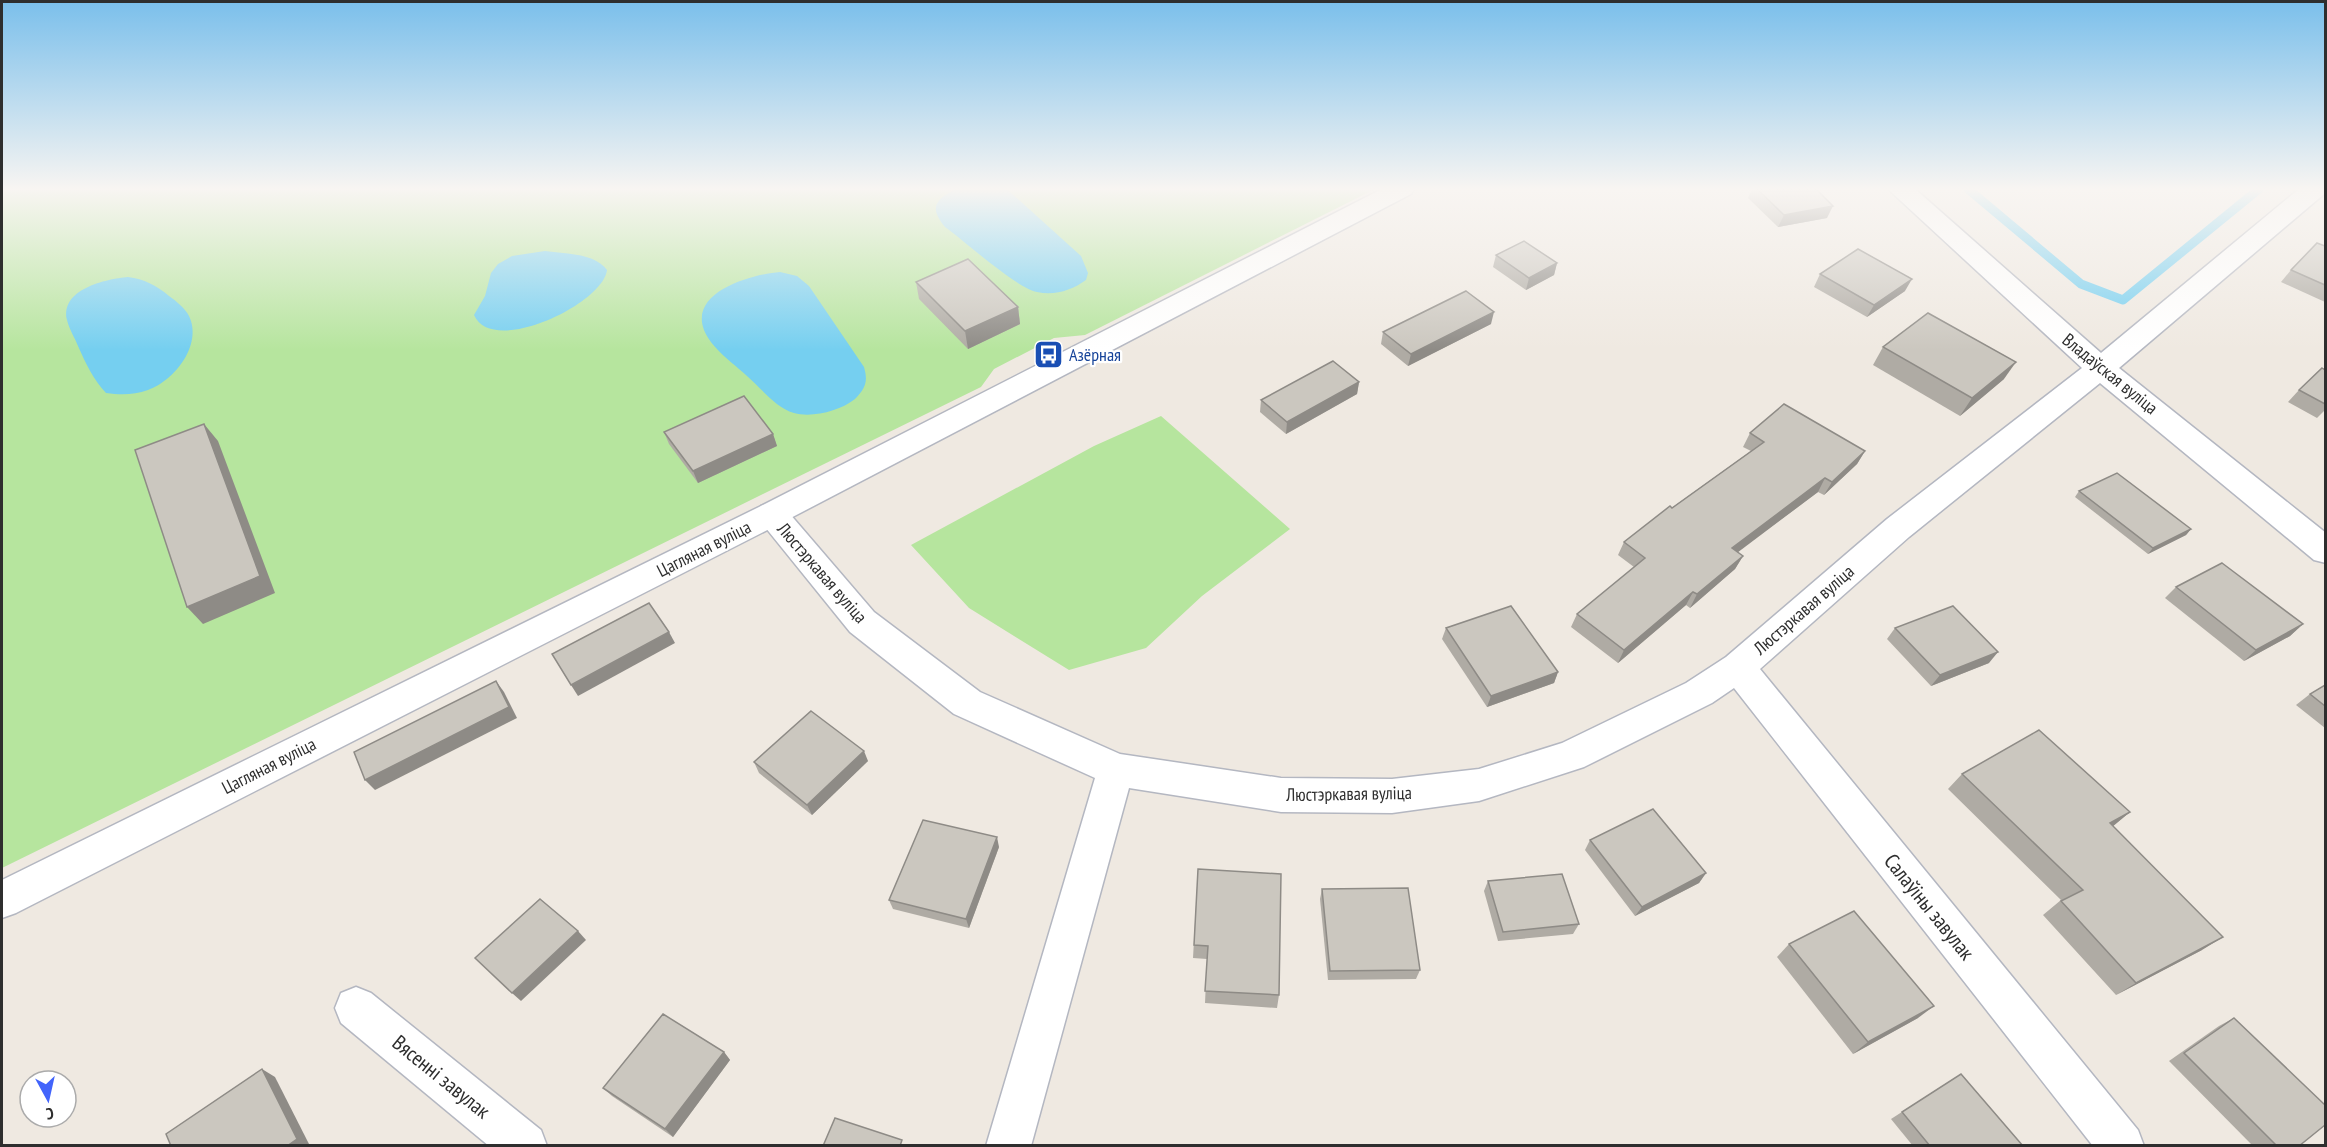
<svg xmlns="http://www.w3.org/2000/svg" width="2327" height="1147" viewBox="0 0 2327 1147" font-family="'PT Sans Narrow',sans-serif">
  <style>
    .green { fill: #b6e59e }
    .water { fill: #75cff0 }
    .lines { fill: none; stroke-linecap: round; stroke-linejoin: round }
    .stream { stroke: #75cff0; stroke-width: 9 }
    .minor-casing { stroke: #b4b7c1; stroke-width: 3 }
    .tertiary-casing { stroke: #b4b7c1; stroke-width: 3 }
    .minor { fill: #fff; fill-rule: evenodd }
    .tertiary { fill: #fff; fill-rule: evenodd }
    .wall { fill: #afaba4 }
    .shaded-wall { fill: #8e8b86 }
    .building { fill: #cbc7bf; stroke: #8e8b86; stroke-width: 1.5 }
    .labels { text-anchor: middle; stroke-width: 4.5; stroke-linejoin: round; paint-order: stroke }
    .transit-label { font-size: 18px; fill: #164399; stroke: #fff; text-anchor: start }
    .street-label { font-size: 18px; fill: #2e2e2e; stroke: #fff }
    .near-street-label { font-size: 21px; fill: #2e2e2e; stroke: #fff }
  </style>
  <rect width="100%" height="100%" fill="#efe9e1"/>
  <g class="green">
    <polygon points="2,189 1375,189 1085,335 1054,338 994,369 981,387 2,868"/>
    <polygon points="1161,416 1290,529 1202,596 1146,648 1069,670 969,608 911,545 1094,446"/>
  </g>
  <g class="water">
    <path d="M 955,189 L 1004,189 L 1009,191 L 1081,256 L 1088,273 L 1086,280 C 1072,290 1055,296 1037,292 C 1015,287 966,242 945,227 C 929,207 935,201 955,189 Z"/>
    <path d="M 545,251 C 565,254 595,253 607,270 C 603,304 492,357 474,315 L 485,296 L 491,273 L 498,264 L 512,256 Z"/>
    <path d="M 780,272 L 797,276 L 809,286 L 864,367 C 868,381 866,388 855,399 C 840,411 812,418 794,413 C 775,407 762,389 747,376 C 733,363 711,348 704,330 C 689,291 754,274 780,272 Z"/>
    <path d="M 128,277 C 144,279 156,285 169,296 C 176,301 185,308 189,316 C 203,345 174,381 148,390 C 134,395 121,395 106,393 C 93,379 86,364 78,346 C 75,338 69,329 67,320 C 60,289 106,279 128,277 Z"/>
  </g>
  <g class="lines">
    <polyline class="stream" points="1968,189 2081,284 2123,300 2259,189"/>
    <defs>
      <g id="minor">
        <polygon points="1888,189 1915,189 2101,353 2299,189 2326,189 2324,194 2119,368 2326,533 2326,563 2314,560 2100,383 1909,537 1760,669 2138,1130 2144,1146 2093,1146 1734,688 1712,703 1584,767 1479,801 1392,813 1281,812 1129,788 1031,1146 986,1146 1095,778 954,714 850,632 761,522 756,514 761,506 772,502 783,506 874,612 980,692 1120,754 1281,778 1392,779 1479,769 1562,743 1686,683 1726,657 1887,519 2082,368"/>
        <polygon points="356,987 371,993 541,1130 547,1146 489,1146 341,1023 335,1008 341,993"/>
      </g>
      <polygon id="tertiary" points="1382,189 1414,189 1411,194 783,522 16,913 2,918 2,880 761,506"/>
    </defs>
    <use href="#minor" class="minor-casing"/>
    <use href="#tertiary" class="tertiary-casing"/>
    <use href="#minor" class="minor"/>
    <use href="#tertiary" class="tertiary"/>
  </g>
  <g class="wall">
    <polygon points="1752,189 1816,189 1827,218 1778,227 1748,198"/>
    <polygon points="2325,246 2325,302 2281,282 2291,270"/>
    <polygon points="1496,255 1557,263 1554,275 1526,290 1493,267"/>
    <polygon points="1820,274 1905,291 1867,317 1814,287"/>
    <polygon points="916,282 1018,307 1020,324 968,349 919,299"/>
    <polygon points="1491,324 1408,366 1381,344 1383,332"/>
    <polygon points="1883,347 2004,379 1960,416 1873,365"/>
    <polygon points="2325,370 2325,410 2317,418 2288,402 2299,390"/>
    <polygon points="1359,382 1357,394 1286,434 1260,412 1261,400"/>
    <polygon points="664,432 773,434 777,446 698,483 669,444"/>
    <polygon points="1750,433 1865,451 1857,464 1824,495 1818,492 1737,552 1743,556 1735,569 1690,608 1686,605 1618,663 1571,627 1577,614 1634,567 1618,555 1624,542 1751,451 1743,447"/>
    <polygon points="2079,491 2191,529 2186,535 2148,554 2075,497"/>
    <polygon points="2176,587 2303,624 2290,636 2244,661 2165,598"/>
    <polygon points="1446,628 1558,672 1554,683 1487,707 1442,639"/>
    <polygon points="1895,628 1989,663 1931,686 1887,639"/>
    <polygon points="2325,685 2325,728 2296,705 2310,694"/>
    <polygon points="868,761 812,815 759,773 754,762"/>
    <polygon points="1962,774 2130,812 2113,826 2202,950 2116,995 2043,915 2061,900 1948,789"/>
    <polygon points="1590,840 1706,873 1699,883 1635,916 1585,850"/>
    <polygon points="999,847 969,928 893,909 889,900"/>
    <polygon points="1198,869 1279,995 1277,1008 1205,1003 1207,959 1193,958"/>
    <polygon points="1488,881 1579,924 1573,934 1498,941 1484,891"/>
    <polygon points="1322,889 1420,970 1416,979 1328,980 1320,899"/>
    <polygon points="1789,944 1918,1018 1853,1054 1777,957"/>
    <polygon points="2234,1018 2299,1146 2253,1146 2169,1061 2219,1026"/>
    <polygon points="724,1052 730,1060 673,1137 612,1096 603,1088"/>
    <polygon points="1961,1074 2023,1146 1913,1146 1891,1119"/>
  </g>
  <g class="shaded-wall">
    <polygon points="1833,206 1827,218 1778,227 1784,215"/>
    <polygon points="1557,263 1554,275 1526,290 1529,278"/>
    <polygon points="1912,279 1905,291 1867,317 1874,305"/>
    <polygon points="1018,307 1020,324 968,349 965,331"/>
    <polygon points="1494,312 1491,324 1408,366 1411,354"/>
    <polygon points="2016,362 2004,379 1960,416 1972,398"/>
    <polygon points="1359,382 1357,394 1286,434 1287,422"/>
    <polygon points="204,424 218,441 275,593 203,624 187,607"/>
    <polygon points="773,434 777,446 698,483 693,471"/>
    <polygon points="1865,451 1857,464 1824,495 1832,482"/>
    <polygon points="1825,478 1818,492 1725,562 1732,548"/>
    <polygon points="2191,529 2186,535 2148,554 2153,548"/>
    <polygon points="1743,556 1735,569 1690,608 1697,594"/>
    <polygon points="1693,592 1686,605 1618,663 1624,650"/>
    <polygon points="2303,624 2290,636 2244,661 2256,650"/>
    <polygon points="669,632 675,643 578,696 571,685"/>
    <polygon points="1998,652 1989,663 1931,686 1940,675"/>
    <polygon points="1558,672 1554,683 1487,707 1491,696"/>
    <polygon points="496,681 504,692 517,718 375,790 365,780"/>
    <polygon points="864,751 868,761 812,815 807,805"/>
    <polygon points="2130,812 2112,827 2110,823"/>
    <polygon points="997,837 999,847 969,928 966,919"/>
    <polygon points="1706,873 1699,883 1635,916 1642,907"/>
    <polygon points="578,931 586,940 521,1001 512,993"/>
    <polygon points="2223,937 2202,950 2116,995 2136,983"/>
    <polygon points="1934,1006 1918,1018 1853,1054 1868,1042"/>
    <polygon points="724,1052 730,1060 673,1137 665,1129"/>
    <polygon points="262,1069 275,1077 310,1146 287,1146"/>
  </g>
  <g class="building">
    <polygon points="1757,189 1816,189 1833,206 1784,215"/>
    <polygon points="1524,241 1557,263 1529,278 1496,255"/>
    <polygon points="2317,243 2325,246 2325,285 2291,270"/>
    <polygon points="1858,249 1912,279 1874,305 1820,274"/>
    <polygon points="968,259 1018,307 965,331 916,282"/>
    <polygon points="1466,291 1494,312 1411,354 1383,332"/>
    <polygon points="1928,313 2016,362 1972,398 1883,347"/>
    <polygon points="1333,361 1359,382 1287,422 1261,400"/>
    <polygon points="2322,368 2325,370 2325,404 2299,390"/>
    <polygon points="744,396 773,434 693,471 664,432"/>
    <polygon points="1784,404 1865,451 1832,482 1825,478 1732,548 1743,556 1697,594 1693,592 1624,650 1577,614 1645,558 1624,542 1670,506 1672,508 1764,442 1750,433"/>
    <polygon points="204,424 260,576 187,607 135,450"/>
    <polygon points="2117,473 2191,529 2153,548 2079,491"/>
    <polygon points="2222,563 2303,624 2256,650 2176,587"/>
    <polygon points="649,603 669,632 571,685 552,654"/>
    <polygon points="1511,606 1558,672 1491,696 1446,628"/>
    <polygon points="1953,606 1998,652 1940,675 1895,628"/>
    <polygon points="496,681 509,707 365,780 354,752"/>
    <polygon points="2325,685 2325,706 2310,694"/>
    <polygon points="811,711 864,751 807,805 754,762"/>
    <polygon points="2039,730 2130,812 2110,823 2223,937 2136,983 2061,901 2083,890 1962,774"/>
    <polygon points="1653,809 1706,873 1642,907 1590,840"/>
    <polygon points="923,820 997,837 966,919 889,900"/>
    <polygon points="1198,869 1281,874 1279,995 1205,991 1208,946 1194,945"/>
    <polygon points="1562,874 1579,924 1503,932 1488,881"/>
    <polygon points="1408,888 1420,970 1330,971 1322,889"/>
    <polygon points="540,899 578,931 512,993 475,958"/>
    <polygon points="1854,911 1934,1006 1868,1042 1789,944"/>
    <polygon points="663,1014 724,1052 665,1129 603,1088"/>
    <polygon points="2234,1018 2325,1105 2325,1125 2299,1146 2277,1146 2184,1053"/>
    <polygon points="262,1069 297,1139 287,1146 171,1146 166,1134"/>
    <polygon points="1961,1074 2023,1146 1930,1146 1902,1112"/>
    <polygon points="835,1118 902,1140 900,1146 823,1146"/>
  </g>
  <linearGradient id="sky" x2="0" y2="1"><stop stop-color="#7abfeb"/><stop offset="0.54" stop-color="#f8f5f2"/><stop offset="1" stop-color="#f8f5f2" stop-opacity="0"/></linearGradient>
  <rect width="2327" height="350" fill="url(#sky)"/>
  <defs>
    <symbol id="bus-square" viewBox="-11 -11 22 22"><rect x="-9" y="-9" width="18" height="18" rx="4" fill="#1a4fb4" stroke="#fff"/><path d="M-5-6H5V4H4V6H2V4H-2V6H-4V4H-5ZM-3.5-4V0h7V-4ZM-3.5 1.2v1.5H-2V1.2ZM2 1.2v1.5H3.5V1.2Z" fill="#fff"/></symbol>
  </defs>
  <g fill-rule="evenodd">
    <use href="#bus-square" x="1032" y="338" width="33" height="33"/>
  </g>
  <g class="labels">
    <g class="transit-label">
      <text x="1069" y="361">Азёрная</text>
    </g>
    <g class="street-label">
      <text transform="translate(2110 374) rotate(39)" y="6">Владаўская вуліца</text>
      <text transform="translate(704 549) rotate(-27)" y="6">Цагляная вуліца</text>
      <text transform="translate(822 573) rotate(49)" y="6">Люстэркавая вуліца</text>
      <text transform="translate(1804 610) rotate(-41)" y="6">Люстэркавая вуліца</text>
      <text transform="translate(269 766) rotate(-27)" y="6">Цагляная вуліца</text>
      <text transform="translate(1349 794) rotate(-1)" y="6">Люстэркавая вуліца</text>
    </g>
    <g class="near-street-label">
      <text transform="translate(1929 907) rotate(51)" y="7">Салаўіны завулак</text>
      <text transform="translate(441 1077) rotate(39)" y="7">Вясенні завулак</text>
    </g>
  </g>
  <rect width="2327" height="1147" fill="none" stroke="#2e2e2e" stroke-width="6"/>
  <g transform="translate(48 1099) rotate(172)"><circle r="28" fill="#ffffff" stroke="#ababab" stroke-width="1.5"/>
  <path d="M0-4.5L10 22L0 15L-10 22Z" fill="#4264fb"/>
  <text y="-9" font-size="16" font-weight="bold" text-anchor="middle" fill="#2e2e2e">С</text>
  </g>
</svg>
